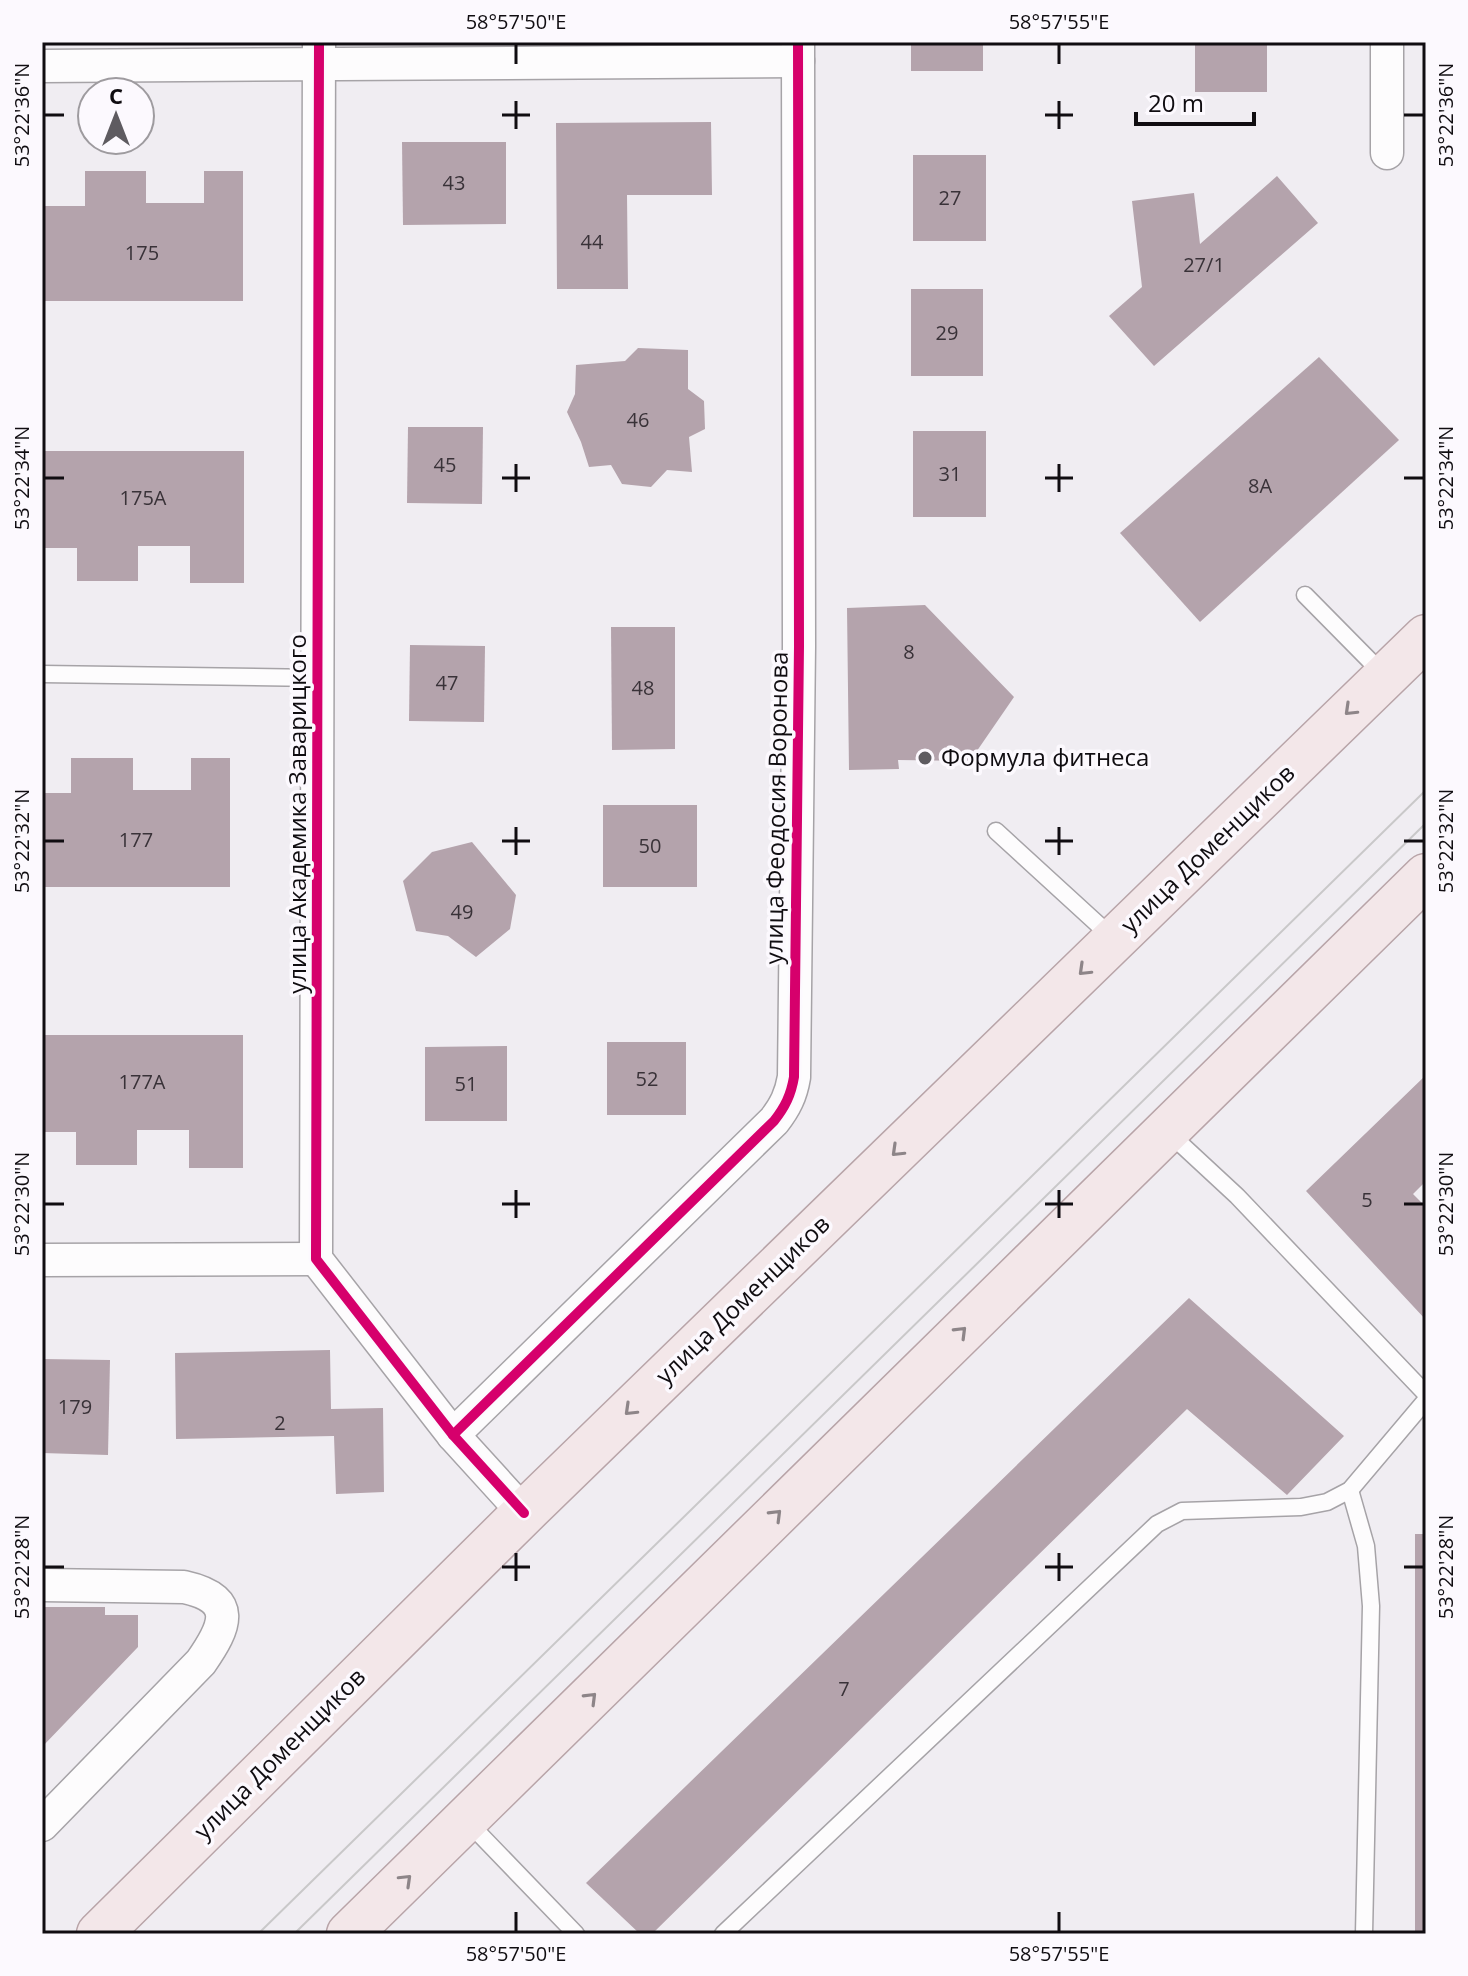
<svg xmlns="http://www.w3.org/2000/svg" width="1468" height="1976" viewBox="0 0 1468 1976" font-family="'Open Sans',sans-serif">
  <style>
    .building { fill: #b4a3ac }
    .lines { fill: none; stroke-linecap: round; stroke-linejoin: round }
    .lane-casing { stroke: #a6a3a7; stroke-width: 19 }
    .street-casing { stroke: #a6a3a7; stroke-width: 35 }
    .primary-casing { stroke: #b8a4a8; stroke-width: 47 }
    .lane { stroke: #fdfcfd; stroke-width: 16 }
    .street { stroke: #fdfcfd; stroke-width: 32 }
    .primary { stroke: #f3e7e9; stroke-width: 44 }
    .tram { stroke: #c9c8c9; stroke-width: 2 }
    .cycleway-casing { stroke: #fcf9fe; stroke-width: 15 }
    .cycleway { stroke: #d6006c; stroke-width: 10 }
    .oneway { stroke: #8d8588 }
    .ticks { fill: none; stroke: #100d11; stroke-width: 3 }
    .poi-dot { fill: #5e5b60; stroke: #fcf9fe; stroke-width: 3 }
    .labels { text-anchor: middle; stroke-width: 7; stroke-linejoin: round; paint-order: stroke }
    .number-label { font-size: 20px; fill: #393238 }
    .poi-label { font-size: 24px; fill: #100d11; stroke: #fcf9fe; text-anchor: start }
    .street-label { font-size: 24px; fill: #100d11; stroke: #fcf9fe }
    .neatline { fill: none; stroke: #100d11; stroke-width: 3 }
    .ticks-label { font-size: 20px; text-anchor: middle; fill: #100d11 }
  </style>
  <rect width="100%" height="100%" fill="#f0edf2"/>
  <g class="building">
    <rect x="911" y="42" width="72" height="29"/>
    <rect x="1195" y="42" width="72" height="50"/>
    <polygon points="711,122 712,195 627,195 628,289 557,289 556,123"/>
    <polygon points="402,142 506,142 506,224 403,225"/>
    <rect x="913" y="155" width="73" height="86"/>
    <polygon points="85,171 146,171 146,203 204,203 204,171 243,171 243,301 42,301 42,206 85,206"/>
    <polygon points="1277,176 1318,223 1154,366 1109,316 1142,287 1132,201 1194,193 1200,244"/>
    <rect x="911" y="289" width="72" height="87"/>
    <polygon points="638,348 688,350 688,389 704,401 705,429 689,437 692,472 667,470 651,487 622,484 611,465 589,467 581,442 567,412 575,394 576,365 625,361"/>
    <polygon points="1319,357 1399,440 1200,622 1120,533"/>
    <polygon points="408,427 483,427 482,504 407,503"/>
    <rect x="913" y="431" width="73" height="86"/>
    <polygon points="42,451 244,451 244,583 190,583 190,546 138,546 138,581 77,581 77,548 42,548"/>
    <polygon points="925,605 1014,697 970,761 898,760 899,769 849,770 847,608"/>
    <polygon points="611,627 675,627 675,749 612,750"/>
    <polygon points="410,645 485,646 484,722 409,721"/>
    <polygon points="71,758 133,758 133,790 191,790 191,758 230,758 230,887 42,887 42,793 71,793"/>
    <rect x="603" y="805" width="94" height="82"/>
    <polygon points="472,842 516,895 510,929 476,957 448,936 416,931 403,881 432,852"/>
    <polygon points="42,1035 243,1035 243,1168 189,1168 189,1130 137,1130 137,1165 76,1165 76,1132 42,1132"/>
    <rect x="607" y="1042" width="79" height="73"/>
    <polygon points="507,1046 507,1121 425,1121 425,1047"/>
    <polygon points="1426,1075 1426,1181 1413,1194 1426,1207 1426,1320 1306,1191"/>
    <polygon points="1189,1298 1344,1436 1287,1495 1187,1409 652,1934 640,1934 586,1883"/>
    <polygon points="330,1350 331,1409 383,1408 384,1492 336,1494 334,1436 176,1439 175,1353"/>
    <polygon points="42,1359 110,1360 108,1455 42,1453"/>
    <rect x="1415" y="1534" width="11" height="400"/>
    <polygon points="42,1607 105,1607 105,1615 138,1615 138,1647 42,1747"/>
  </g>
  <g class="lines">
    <defs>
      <g id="lane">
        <polyline points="1305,595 1384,675"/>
        <polyline points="42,674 318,678"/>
        <polyline points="996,831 1114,939"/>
        <polyline points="1169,1133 1237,1196 1426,1394"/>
        <polyline points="1350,1490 1366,1546 1371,1606 1364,1934"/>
        <polyline points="467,1821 576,1934"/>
        <polyline points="723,1934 1157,1524 1182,1511 1301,1507 1327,1502 1350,1490 1426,1400"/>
      </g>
      <g id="street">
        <polyline points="319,42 316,1259 453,1435 524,1513"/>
        <polyline points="1387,42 1387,153"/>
        <polyline points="42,66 798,61"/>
        <polyline points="42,1260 316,1259"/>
        <path d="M 453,1435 L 774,1121 C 785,1107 791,1095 794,1077 L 799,646 L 798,42"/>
        <path d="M 42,1585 L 184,1587 C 238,1599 226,1626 201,1662 L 42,1825"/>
      </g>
      <g id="primary">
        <polyline points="99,1934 524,1513 1426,637"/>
        <polyline points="349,1934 1426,876"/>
      </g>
    </defs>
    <use href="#lane" class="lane-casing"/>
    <use href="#street" class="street-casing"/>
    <use href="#primary" class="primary-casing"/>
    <use href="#lane" class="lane"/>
    <use href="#street" class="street"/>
    <use href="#primary" class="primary"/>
    <g class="tram">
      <polyline points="258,1934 1426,790"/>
      <polyline points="294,1934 1426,823"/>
    </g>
    <defs>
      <g id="cycleway">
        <polyline points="319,42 316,1259 453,1435 524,1513"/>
        <path d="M 453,1435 L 774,1121 C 785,1107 791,1095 794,1077 L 799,646 L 798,42"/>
      </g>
    </defs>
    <use href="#cycleway" class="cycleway-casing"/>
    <use href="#cycleway" class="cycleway"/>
  </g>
  <defs><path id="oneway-chevron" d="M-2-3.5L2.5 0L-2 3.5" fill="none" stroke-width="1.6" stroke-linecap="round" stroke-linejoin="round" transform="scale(2)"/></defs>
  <g class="oneway">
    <use href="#oneway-chevron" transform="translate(1350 710) rotate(136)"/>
    <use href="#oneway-chevron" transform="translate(1084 970) rotate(136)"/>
    <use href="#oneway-chevron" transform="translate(897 1151) rotate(136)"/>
    <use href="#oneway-chevron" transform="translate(961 1332) rotate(-45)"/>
    <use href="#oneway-chevron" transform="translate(630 1410) rotate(136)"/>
    <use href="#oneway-chevron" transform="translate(776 1515) rotate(-45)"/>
    <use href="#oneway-chevron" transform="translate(591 1698) rotate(-45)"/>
    <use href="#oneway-chevron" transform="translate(406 1880) rotate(-44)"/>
  </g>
  <path class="ticks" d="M 516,44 L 516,64M 1059,44 L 1059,64M 516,101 L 516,129M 1059,101 L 1059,129M 44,115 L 64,115M 502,115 L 530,115M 1045,115 L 1073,115M 1404,115 L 1424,115M 516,464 L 516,492M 1059,464 L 1059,492M 44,478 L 64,478M 502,478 L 530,478M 1045,478 L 1073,478M 1404,478 L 1424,478M 516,827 L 516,855M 1059,827 L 1059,855M 44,841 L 64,841M 502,841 L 530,841M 1045,841 L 1073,841M 1404,841 L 1424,841M 516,1190 L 516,1218M 1059,1190 L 1059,1218M 44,1204 L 64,1204M 502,1204 L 530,1204M 1045,1204 L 1073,1204M 1404,1204 L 1424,1204M 516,1553 L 516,1581M 1059,1553 L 1059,1581M 44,1567 L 64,1567M 502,1567 L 530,1567M 1045,1567 L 1073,1567M 1404,1567 L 1424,1567M 516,1912 L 516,1932M 1059,1912 L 1059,1932"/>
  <circle class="poi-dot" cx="925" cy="758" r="8"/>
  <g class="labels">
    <g class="number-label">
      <text x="454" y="190">43</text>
      <text x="950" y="205">27</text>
      <text x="592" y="249">44</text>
      <text x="142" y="260">175</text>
      <text x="1204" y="272">27/1</text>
      <text x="947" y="340">29</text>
      <text x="638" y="427">46</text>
      <text x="445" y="472">45</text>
      <text x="950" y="481">31</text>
      <text x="1260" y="493">8А</text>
      <text x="143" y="505">175А</text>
      <text x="909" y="659">8</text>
      <text x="447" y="690">47</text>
      <text x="643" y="695">48</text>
      <text x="136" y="847">177</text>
      <text x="650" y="853">50</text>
      <text x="462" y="919">49</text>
      <text x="647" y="1086">52</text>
      <text x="142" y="1089">177А</text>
      <text x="466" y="1091">51</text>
      <text x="1367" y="1207">5</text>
      <text x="75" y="1414">179</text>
      <text x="280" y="1430">2</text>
      <text x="844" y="1696">7</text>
    </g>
    <g class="poi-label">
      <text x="941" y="766">Формула фитнеса</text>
    </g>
    <g class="street-label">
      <text transform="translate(777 808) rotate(-89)" y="8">улица Феодосия Воронова</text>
      <text transform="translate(298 814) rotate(-90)" y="8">улица Академика Заварицкого</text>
      <text transform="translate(1208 849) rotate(-44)" y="8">улица Доменщиков</text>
      <text transform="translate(743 1300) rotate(-44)" y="8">улица Доменщиков</text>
      <text transform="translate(280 1754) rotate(-45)" y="8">улица Доменщиков</text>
    </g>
  </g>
  <rect width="1468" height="1976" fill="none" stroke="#fcf9fe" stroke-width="88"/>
  <g transform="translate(116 116)"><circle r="38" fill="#fcf9fe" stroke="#9e9b9f" stroke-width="2"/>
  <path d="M0-6L14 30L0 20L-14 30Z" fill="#5e5b60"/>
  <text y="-12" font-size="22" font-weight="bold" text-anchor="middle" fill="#100d11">С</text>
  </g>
  <path d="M1136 112v12h118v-12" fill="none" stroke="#100d11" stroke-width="4"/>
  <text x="1148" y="112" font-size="24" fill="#100d11" stroke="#fcf9fe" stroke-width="6" paint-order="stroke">20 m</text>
  <rect x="44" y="44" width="1380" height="1888" class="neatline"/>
  <g class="ticks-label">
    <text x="516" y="29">58°57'50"E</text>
    <text x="1059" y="29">58°57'55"E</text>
    <text transform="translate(22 115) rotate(-90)" y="7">53°22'36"N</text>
    <text transform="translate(1446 115) rotate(-90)" y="7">53°22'36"N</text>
    <text transform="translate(22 478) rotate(-90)" y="7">53°22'34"N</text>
    <text transform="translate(1446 478) rotate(-90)" y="7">53°22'34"N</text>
    <text transform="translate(22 841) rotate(-90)" y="7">53°22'32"N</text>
    <text transform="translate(1446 841) rotate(-90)" y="7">53°22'32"N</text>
    <text transform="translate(22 1204) rotate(-90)" y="7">53°22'30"N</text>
    <text transform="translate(1446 1204) rotate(-90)" y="7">53°22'30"N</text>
    <text transform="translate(22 1567) rotate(-90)" y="7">53°22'28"N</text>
    <text transform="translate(1446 1567) rotate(-90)" y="7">53°22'28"N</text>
    <text x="516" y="1961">58°57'50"E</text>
    <text x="1059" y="1961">58°57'55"E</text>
  </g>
</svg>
